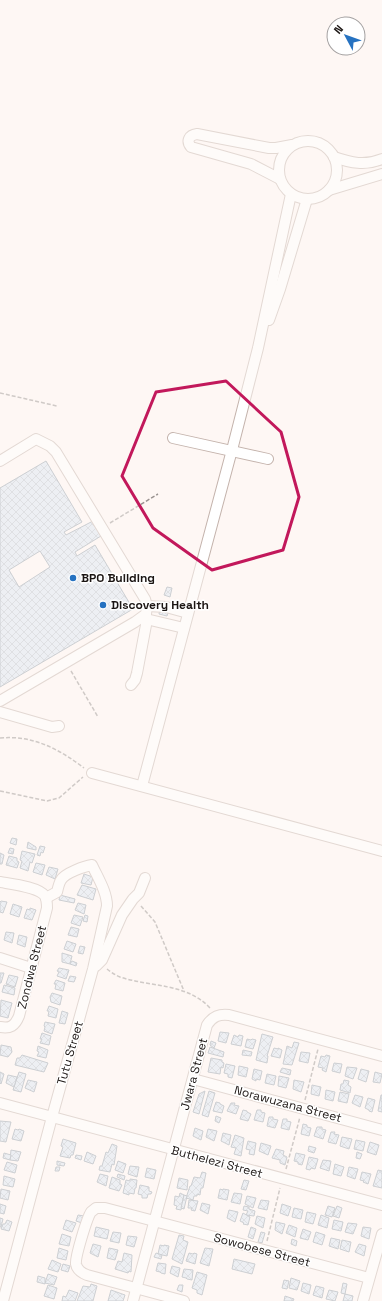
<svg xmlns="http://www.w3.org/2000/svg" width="382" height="1301" viewBox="0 0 382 1301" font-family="'Space Grotesk',sans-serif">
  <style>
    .building { fill: url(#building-cross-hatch); stroke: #929da9; fill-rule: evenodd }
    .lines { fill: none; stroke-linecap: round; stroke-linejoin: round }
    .minor-casing { stroke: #c4b3ac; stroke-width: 12 }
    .path { stroke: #999290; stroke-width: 1.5; stroke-dasharray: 4 2; stroke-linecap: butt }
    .minor { stroke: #fff; stroke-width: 10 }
    .marked { fill: none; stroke: #c2185b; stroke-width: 3; stroke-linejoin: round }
    .poi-dot { fill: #2672c1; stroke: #fff; stroke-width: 1.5 }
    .labels { text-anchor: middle; stroke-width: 3; stroke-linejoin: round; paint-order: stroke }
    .poi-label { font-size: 12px; font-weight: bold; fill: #1b1513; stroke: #fff; text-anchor: start }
    .street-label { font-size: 12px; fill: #1b1513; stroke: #fff }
  </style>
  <defs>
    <pattern id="building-cross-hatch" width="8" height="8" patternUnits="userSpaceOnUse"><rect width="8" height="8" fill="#d9e5f2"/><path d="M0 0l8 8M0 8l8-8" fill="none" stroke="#bac4cf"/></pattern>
  </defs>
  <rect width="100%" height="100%" fill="#fef7f4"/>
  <g class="building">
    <path d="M 46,461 L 82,522 L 64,532 L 66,535 L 93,521 L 101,536 L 75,552 L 77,556 L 95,545 L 133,609 L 0,687 L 0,488 ZM 40,551 L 50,567 L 19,587 L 9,570 Z"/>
    <polygon points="167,587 172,588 170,597 164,595"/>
    <polygon points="160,608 169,610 167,616 159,614"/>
    <polygon points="12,838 17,839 16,845 10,843"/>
    <polygon points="28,842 36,847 36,850 27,848"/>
    <polygon points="40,846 45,847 43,853 41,852 40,856 37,855"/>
    <polygon points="10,848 14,849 13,854 8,853"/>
    <polygon points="22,851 35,854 32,863 30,862 28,871 20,868 22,861 20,860"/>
    <polygon points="0,853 4,855 2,864 0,864"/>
    <polygon points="9,856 17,858 17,861 19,862 17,868 6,865"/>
    <polygon points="36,863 45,865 42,875 33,872"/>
    <polygon points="49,867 58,869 55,879 46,875"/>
    <polygon points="84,874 93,877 91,885 81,883"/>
    <polygon points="82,885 96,889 93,900 77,895"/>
    <polygon points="60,895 75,899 74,903 59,900"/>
    <polygon points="1,901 7,902 3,913 0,912 0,902"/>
    <polygon points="78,903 86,905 84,914 75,910"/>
    <polygon points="13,904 22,907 19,917 10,914"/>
    <polygon points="30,908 36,910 32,920 24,918 27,909 30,910"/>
    <polygon points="74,915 83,917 80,926 71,923"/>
    <polygon points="85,915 88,916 87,922 83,921"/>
    <polygon points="71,927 79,929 77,937 68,935"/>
    <polygon points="6,932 14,933 12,943 4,940"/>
    <polygon points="19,935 27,937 25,947 17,944"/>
    <polygon points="67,941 76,944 73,952 64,949"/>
    <polygon points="80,946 85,947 83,954 78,953"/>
    <polygon points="62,953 72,956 70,964 62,962"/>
    <polygon points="72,961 77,963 76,966 70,964"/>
    <polygon points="59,968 69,970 66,979 57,976 59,972 57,971"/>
    <polygon points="0,973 4,973 1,983 0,983"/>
    <polygon points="9,975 18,977 15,987 6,984"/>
    <polygon points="70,976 76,977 74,982 68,981"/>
    <polygon points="56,980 65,983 63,991 55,989 56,984 54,984"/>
    <polygon points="4,985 15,988 14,995 2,992"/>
    <polygon points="52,993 62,996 60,1005 51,1002 50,997"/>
    <polygon points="1,1000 12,1003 8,1018 0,1016"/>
    <polygon points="49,1006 58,1009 56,1018 48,1016 49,1011 47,1011"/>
    <polygon points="62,1011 68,1013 65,1024 59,1023"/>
    <polygon points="45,1022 55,1024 52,1034 44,1031 45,1027 44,1026"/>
    <polygon points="220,1032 229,1033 226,1043 218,1041"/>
    <polygon points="42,1033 51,1036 49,1045 40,1043 42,1039 40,1039"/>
    <polygon points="262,1034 273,1037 267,1056 268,1056 267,1063 256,1060"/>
    <polygon points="234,1035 238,1037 239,1035 243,1036 241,1046 231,1044"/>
    <polygon points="247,1039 251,1040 252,1039 256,1040 253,1049 245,1047"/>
    <polygon points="211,1041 216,1043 214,1048 210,1045"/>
    <polygon points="294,1042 299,1043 292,1065 283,1064 287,1046 292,1048"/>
    <polygon points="1,1045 11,1047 12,1052 8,1057 0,1055"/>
    <polygon points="38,1046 48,1050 46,1058 37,1056 39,1052 37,1051"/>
    <polygon points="210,1047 224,1052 223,1057 208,1053"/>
    <polygon points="274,1048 278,1049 278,1048 282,1050 280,1058 271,1056"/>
    <polygon points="243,1050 252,1052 251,1056 242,1055"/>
    <polygon points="301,1052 310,1053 308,1063 299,1061"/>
    <polygon points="22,1055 48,1063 44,1072 15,1065 17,1058 20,1058"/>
    <polygon points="326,1055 330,1056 326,1072 322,1070 323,1068 318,1067 321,1056 325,1057"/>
    <polygon points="211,1058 222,1060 222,1062 224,1063 223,1068 221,1067 220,1074 208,1072"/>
    <polygon points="334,1063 342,1064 340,1073 332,1071"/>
    <polygon points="226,1064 235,1066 232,1078 228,1077 228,1074 224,1073"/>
    <polygon points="239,1066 248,1068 246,1077 238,1075"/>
    <polygon points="347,1067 357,1068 353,1079 345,1076"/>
    <polygon points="282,1068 291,1070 290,1075 280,1072"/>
    <polygon points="254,1069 262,1071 260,1080 256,1079 256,1081 252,1079"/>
    <polygon points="361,1069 369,1071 366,1082 358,1079"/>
    <polygon points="0,1072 4,1074 1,1084 0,1083"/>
    <polygon points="19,1072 26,1074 21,1092 13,1090"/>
    <polygon points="375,1072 382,1074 380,1083 373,1082"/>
    <polygon points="267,1074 276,1076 274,1085 265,1083"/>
    <polygon points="8,1075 17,1077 14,1087 6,1083"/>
    <polygon points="279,1076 289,1078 286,1088 278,1086"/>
    <polygon points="28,1080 37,1082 34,1092 25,1088"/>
    <polygon points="294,1080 304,1082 301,1092 293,1089"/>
    <polygon points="344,1080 349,1081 348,1085 351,1087 350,1093 340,1090 341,1084 343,1084"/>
    <polygon points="312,1085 321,1087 319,1096 311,1094"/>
    <polygon points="326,1090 335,1092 333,1101 325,1099"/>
    <polygon points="205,1091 199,1114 193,1112 199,1094"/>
    <polygon points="209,1091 215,1093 208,1117 202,1115"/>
    <polygon points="340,1092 349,1094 347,1103 338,1101"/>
    <polygon points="355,1095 363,1097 360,1107 352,1103"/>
    <polygon points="381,1095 382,1095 382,1112 378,1111"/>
    <polygon points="368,1098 375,1100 372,1112 369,1111 369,1110 365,1108"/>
    <polygon points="216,1102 220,1103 220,1104 224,1106 222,1113 213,1111"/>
    <polygon points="231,1103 235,1103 234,1105 239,1106 236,1114 227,1111"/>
    <polygon points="243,1110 247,1111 247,1112 251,1114 248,1121 240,1119"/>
    <polygon points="257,1110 261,1110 261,1112 265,1113 263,1122 254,1120"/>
    <polygon points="216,1116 221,1118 219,1123 215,1121"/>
    <polygon points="269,1117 273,1117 273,1119 278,1120 275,1128 267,1126"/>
    <polygon points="283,1119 287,1119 287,1121 291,1122 289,1130 281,1128"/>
    <polygon points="0,1121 11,1122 6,1142 0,1141"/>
    <polygon points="303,1124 307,1125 307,1127 311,1128 309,1136 301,1134"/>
    <polygon points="317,1127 322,1127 322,1129 326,1130 323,1139 314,1136"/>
    <polygon points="195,1128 203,1131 201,1140 193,1136"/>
    <polygon points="15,1129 18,1130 19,1129 24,1131 21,1141 12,1139"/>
    <polygon points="208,1129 217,1131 214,1141 206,1137"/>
    <polygon points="331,1132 335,1132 334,1134 339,1135 336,1144 328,1142"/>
    <polygon points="223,1133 231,1135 229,1145 221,1141"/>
    <polygon points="235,1135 244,1138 241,1156 234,1154 236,1148 231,1147"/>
    <polygon points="342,1137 352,1139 349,1149 340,1146"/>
    <polygon points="63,1139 76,1143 73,1155 71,1155 70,1158 60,1156 63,1147 61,1146"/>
    <polygon points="356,1140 365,1142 363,1151 354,1149"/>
    <polygon points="248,1141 256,1143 254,1155 249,1154 250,1150 246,1149"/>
    <polygon points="370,1142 379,1145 376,1155 367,1152"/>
    <polygon points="261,1143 271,1146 268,1155 259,1151"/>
    <polygon points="112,1144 117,1146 114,1165 112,1164 110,1172 99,1170 100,1166 102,1166 106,1152 108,1153"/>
    <polygon points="309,1146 316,1148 314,1153 308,1151"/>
    <polygon points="276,1149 284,1151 283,1155 287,1157 285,1165 280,1163 280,1160 272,1158"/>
    <polygon points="11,1150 21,1152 18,1161 10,1160"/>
    <polygon points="87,1152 96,1156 93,1164 84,1161"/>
    <polygon points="357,1152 362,1154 360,1159 356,1158"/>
    <polygon points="4,1153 11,1155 10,1160 3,1158"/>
    <polygon points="296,1153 305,1155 302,1165 298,1164 298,1162 294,1161"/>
    <polygon points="76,1155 82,1156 81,1160 75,1158"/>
    <polygon points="309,1157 318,1159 315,1169 311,1168 310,1170 306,1169"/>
    <polygon points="323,1160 331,1161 329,1171 320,1168"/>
    <polygon points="57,1161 65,1163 64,1166 57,1165"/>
    <polygon points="118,1161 126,1164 123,1173 115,1170"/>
    <polygon points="7,1162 17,1165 15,1173 4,1170"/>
    <polygon points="335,1164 344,1167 341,1176 333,1174"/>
    <polygon points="130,1166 139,1167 137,1177 128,1174"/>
    <polygon points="56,1167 60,1167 59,1171 55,1171"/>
    <polygon points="349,1167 358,1169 355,1179 347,1176"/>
    <polygon points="147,1168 156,1170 154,1179 145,1177"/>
    <polygon points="378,1170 382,1171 382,1188 373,1186"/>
    <polygon points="202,1172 206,1173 203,1188 201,1188 200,1195 197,1194 197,1196 194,1196 193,1200 186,1198 190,1186 191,1186 194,1177 200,1178"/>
    <polygon points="362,1172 371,1174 368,1184 363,1182 364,1181 360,1180"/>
    <polygon points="100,1174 108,1176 106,1186 97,1182"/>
    <polygon points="118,1174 125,1176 124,1180 117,1177"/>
    <polygon points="4,1176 15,1179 13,1187 3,1185"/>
    <polygon points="112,1177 120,1180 120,1184 122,1185 119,1191 109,1188"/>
    <polygon points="179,1178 188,1180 187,1190 177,1188"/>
    <polygon points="130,1179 137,1180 136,1188 135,1188 134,1194 129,1193 129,1195 123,1193 126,1180 130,1181"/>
    <polygon points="244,1180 249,1181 246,1190 241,1189"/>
    <polygon points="140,1185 149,1187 149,1191 152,1192 151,1194 148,1194 147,1198 142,1198 142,1195 138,1194"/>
    <polygon points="1,1189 10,1191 8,1200 0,1198"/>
    <polygon points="220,1189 223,1190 223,1189 229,1190 227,1200 218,1198"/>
    <polygon points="180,1193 184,1195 181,1210 176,1209 177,1206 174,1205 175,1196 179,1197"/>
    <polygon points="234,1193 242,1194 240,1204 231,1202"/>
    <polygon points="184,1195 187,1196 184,1209 181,1208"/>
    <polygon points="247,1196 256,1198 253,1208 245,1204"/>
    <polygon points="189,1200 198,1201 195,1211 191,1210 192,1208 188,1208"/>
    <polygon points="261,1200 269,1201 267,1210 258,1208"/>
    <polygon points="202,1203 210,1205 208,1214 200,1210"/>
    <polygon points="0,1204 6,1206 4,1214 0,1213"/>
    <polygon points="282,1204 291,1207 288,1216 280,1213"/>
    <polygon points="244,1206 249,1207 249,1209 255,1211 254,1216 246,1215 248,1211 243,1210"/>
    <polygon points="328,1206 335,1208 332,1217 325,1215"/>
    <polygon points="337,1206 342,1208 339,1218 333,1216"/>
    <polygon points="294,1208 303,1210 301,1219 292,1217"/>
    <polygon points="229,1210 238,1212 235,1222 227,1218"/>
    <polygon points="307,1212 316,1214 313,1224 305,1222"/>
    <polygon points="243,1213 250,1217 248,1225 243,1224 244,1223 240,1221"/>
    <polygon points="78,1215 84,1216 82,1223 76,1221"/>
    <polygon points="321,1215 329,1218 327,1228 318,1225"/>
    <polygon points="257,1216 265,1218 263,1228 255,1224"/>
    <polygon points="0,1218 3,1219 1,1227 0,1227"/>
    <polygon points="7,1220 12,1222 9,1231 1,1229 3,1224 5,1224"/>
    <polygon points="66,1220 76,1223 72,1232 63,1229"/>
    <polygon points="334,1220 343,1222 341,1231 332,1229"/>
    <polygon points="276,1222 285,1224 282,1234 275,1230"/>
    <polygon points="348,1223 357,1224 353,1234 345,1232"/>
    <polygon points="289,1225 297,1228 295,1237 286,1233"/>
    <polygon points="96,1227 109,1230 107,1239 94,1236"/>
    <polygon points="251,1227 256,1229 253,1239 248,1237"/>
    <polygon points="363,1227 371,1228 369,1239 361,1236"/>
    <polygon points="303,1229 311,1232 308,1240 300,1238"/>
    <polygon points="113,1232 121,1233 119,1243 110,1241"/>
    <polygon points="261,1232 265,1233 262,1243 258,1242"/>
    <polygon points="316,1232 325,1235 322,1245 313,1242"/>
    <polygon points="62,1234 71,1237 69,1246 59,1244"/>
    <polygon points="179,1235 184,1236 183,1240 188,1242 182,1264 172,1259"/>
    <polygon points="128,1236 137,1237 134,1247 126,1245"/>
    <polygon points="331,1238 340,1240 338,1249 329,1246"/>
    <polygon points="292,1239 297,1241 296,1246 291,1244"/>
    <polygon points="342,1240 351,1242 349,1252 340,1249"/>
    <polygon points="93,1244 101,1246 98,1257 90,1253"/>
    <polygon points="359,1244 366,1246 364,1256 355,1252"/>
    <polygon points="160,1245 164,1246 164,1245 169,1246 167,1256 158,1254"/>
    <polygon points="59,1248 68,1251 66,1260 57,1258"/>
    <polygon points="109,1248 118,1250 115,1260 107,1258"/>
    <polygon points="205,1248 213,1249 209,1266 200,1263"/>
    <polygon points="124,1253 132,1255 131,1272 129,1271 128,1273 115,1269 118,1261 122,1262"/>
    <polygon points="156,1253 162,1255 161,1259 154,1257"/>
    <polygon points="189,1253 193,1254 194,1253 197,1254 195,1264 186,1261"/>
    <polygon points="234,1259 255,1264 252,1274 232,1269"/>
    <polygon points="52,1260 61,1264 58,1272 48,1269"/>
    <polygon points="158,1263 166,1264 165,1274 161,1273 160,1272 156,1271"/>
    <polygon points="63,1264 70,1266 68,1272 61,1270"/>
    <polygon points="172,1266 180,1268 178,1277 170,1273"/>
    <polygon points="184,1269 193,1270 192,1280 187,1279 186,1278 182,1277"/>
    <polygon points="197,1272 207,1275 202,1295 197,1293 197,1290 192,1288"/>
    <polygon points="48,1274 57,1277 54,1285 45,1283"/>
    <polygon points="38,1276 45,1278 45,1284 37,1282"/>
    <polygon points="291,1278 300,1281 297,1290 289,1288"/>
    <polygon points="284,1280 289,1281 287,1289 282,1288"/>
    <polygon points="303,1283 311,1285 309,1294 301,1291"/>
    <polygon points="343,1283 347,1284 345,1294 341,1293"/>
    <polygon points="91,1284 97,1286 93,1301 77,1301 83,1286 90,1287"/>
    <polygon points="48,1285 57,1288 54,1299 44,1296"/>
    <polygon points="179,1285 183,1285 182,1292 177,1290"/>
    <polygon points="316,1286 324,1288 322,1298 313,1295"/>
    <polygon points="69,1290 78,1293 75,1301 62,1301 63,1296 66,1297"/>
    <polygon points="111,1290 125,1295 123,1301 108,1301"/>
    <polygon points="329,1290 338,1292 335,1301 326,1299"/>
    <polygon points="345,1294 353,1296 352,1301 343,1301"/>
    <polygon points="285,1296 294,1299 293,1301 284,1301"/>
  </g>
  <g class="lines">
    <defs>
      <g id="minor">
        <circle cx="308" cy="170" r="29"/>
        <path d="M 334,157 C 351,163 365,166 382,159"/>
        <path d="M 280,179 L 251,164 L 191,147 C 186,141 189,135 197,134 L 269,148 L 276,148 L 292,145"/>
        <polyline points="329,190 382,174"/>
        <polyline points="269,320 280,289 307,199"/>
        <polyline points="173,438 268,459"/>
        <polyline points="0,461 36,439 50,446 56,452 145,599 147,606 146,614 135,622 0,701"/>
        <polyline points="147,606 166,607 188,613"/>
        <polyline points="146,619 184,628"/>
        <polyline points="131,685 135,680 137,673 146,625 146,614"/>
        <polyline points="0,712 52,727 59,726"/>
        <polyline points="92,773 382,851"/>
        <polyline points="142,786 232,450 258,348 291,194"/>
        <path d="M 0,882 C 11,884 39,887 45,896 C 47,900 47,904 47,908 L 19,1016 C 15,1026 10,1029 0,1027"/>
        <polyline points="0,958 31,968"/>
        <polyline points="96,966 102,960 122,915 133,899 139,893 145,878"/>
        <polyline points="193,1079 382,1130"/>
        <polyline points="0,1103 382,1205"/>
        <path d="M 3,1301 L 52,1117 L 93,969 L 107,906 C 107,892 98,878 92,865 C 85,866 65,873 61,880 C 59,883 58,888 57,892 L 46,898"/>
        <path d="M 133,1301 L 207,1025 C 213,1016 219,1014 229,1015 L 382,1056"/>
        <path d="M 184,1301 L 87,1275 C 82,1273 77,1270 76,1264 C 75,1257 87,1218 91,1212 L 96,1208 L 105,1208 L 369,1278"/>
        <polyline points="363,1301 382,1234"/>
      </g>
    </defs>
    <use href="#minor" class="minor-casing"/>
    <g class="path">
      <polyline points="0,393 57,406"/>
      <polyline points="110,523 158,494"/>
      <polyline points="71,671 98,717"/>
      <path d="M 0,738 C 33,735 59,749 84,768"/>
      <polyline points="0,791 47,801 59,798 83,777"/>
      <polyline points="141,906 155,922 184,991"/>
      <path d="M 107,969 C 111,972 115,975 120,977 C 150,987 187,983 210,1008"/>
      <polyline points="305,1100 318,1049"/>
      <polyline points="286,1169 300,1117"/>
      <polyline points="267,1241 280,1188"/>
    </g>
    <use href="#minor" class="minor"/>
  </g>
  <path d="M0 0H382V1301H0ZM 226,381 L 281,432 L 299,497 L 283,550 L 212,570 L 153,528 L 122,476 L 156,392 Z" fill="#fef7f4" fill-opacity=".55" fill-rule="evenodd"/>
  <path class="marked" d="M 226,381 L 281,432 L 299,497 L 283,550 L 212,570 L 153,528 L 122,476 L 156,392 Z"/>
  <g class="poi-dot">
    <circle cx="73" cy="578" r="4"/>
    <circle cx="103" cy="605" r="4"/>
  </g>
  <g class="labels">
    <g class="poi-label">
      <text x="81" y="582">BPO Building</text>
      <text x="111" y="609">Discovery Health</text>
    </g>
    <g class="street-label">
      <text transform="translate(32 967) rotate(-76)" y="4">Zondwa Street</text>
      <text transform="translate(70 1053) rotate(-74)" y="4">Tutu Street</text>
      <text transform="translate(194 1074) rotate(-75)" y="4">Jwara Street</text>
      <text transform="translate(288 1104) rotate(15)" y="4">Norawuzana Street</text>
      <text transform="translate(217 1162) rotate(15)" y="4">Buthelezi Street</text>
      <text transform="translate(262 1250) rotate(15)" y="4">Sowobese Street</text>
    </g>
  </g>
  <g transform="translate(346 36) rotate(311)"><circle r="19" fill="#ffffff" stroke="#a4a1a1"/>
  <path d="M0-3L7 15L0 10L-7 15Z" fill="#2672c1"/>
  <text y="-6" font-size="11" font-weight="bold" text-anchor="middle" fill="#1b1513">N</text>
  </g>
</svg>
